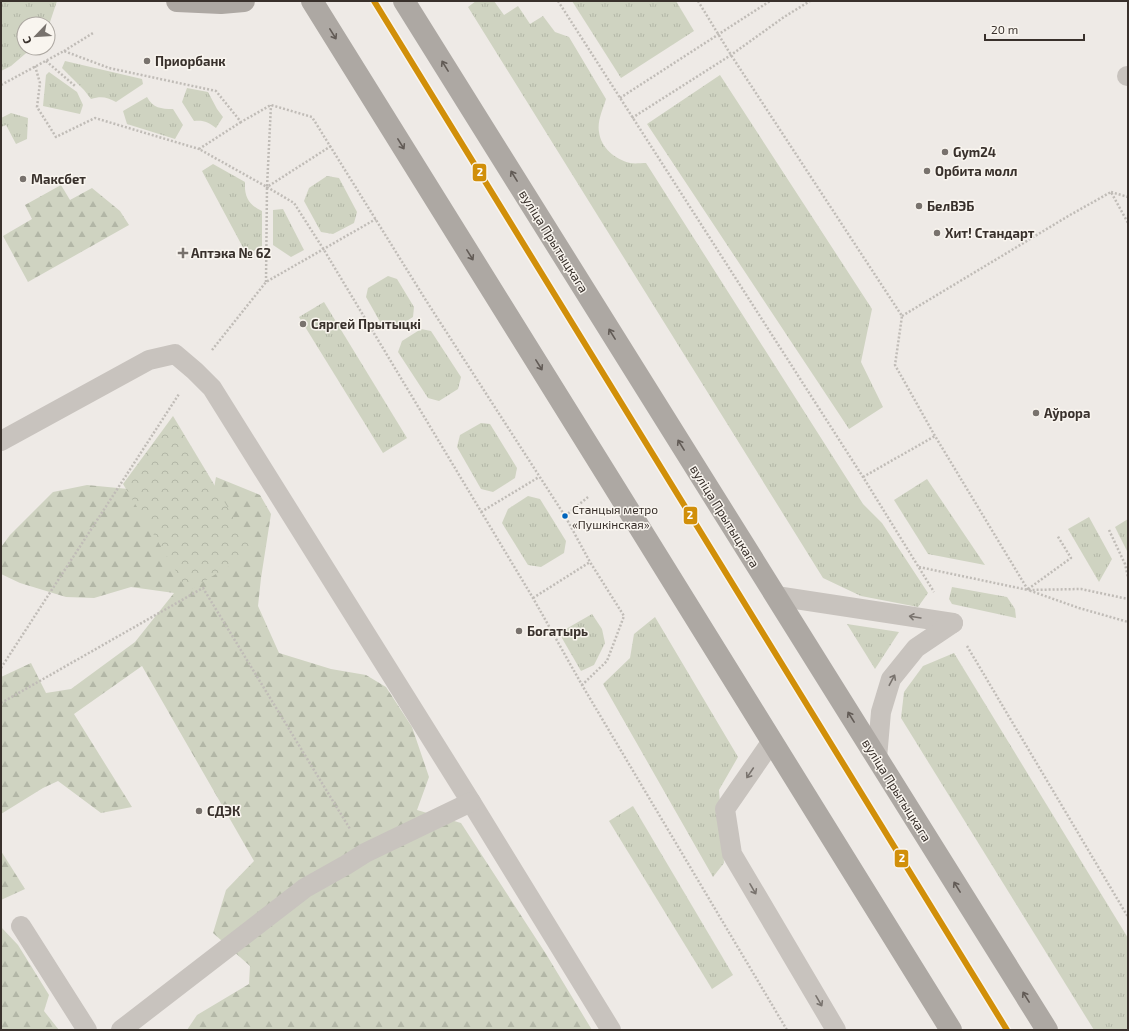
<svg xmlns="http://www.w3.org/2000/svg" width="1129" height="1031" viewBox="0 0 1129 1031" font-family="'Exo 2',sans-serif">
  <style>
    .grass { fill: url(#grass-tufts) }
    .forest { fill: url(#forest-firs) }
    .park { fill: url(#park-crowns) }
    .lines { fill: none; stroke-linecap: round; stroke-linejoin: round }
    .path { stroke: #c0bcb7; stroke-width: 2.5; stroke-dasharray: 2 2; stroke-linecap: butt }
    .service { stroke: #c8c3be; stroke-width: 20 }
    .primary { stroke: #ada8a3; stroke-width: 22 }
    .metro-1-casing { stroke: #f9f5ef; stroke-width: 9 }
    .metro-1 { stroke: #d18f09; stroke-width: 6 }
    .oneway { stroke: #625b56 }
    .oneway2 { stroke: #79736e }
    .poi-dot { fill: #78726d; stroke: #f9f5ef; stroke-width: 1.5 }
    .bus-dot { fill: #0065bd; stroke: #f9f5ef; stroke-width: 1.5 }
    .labels { text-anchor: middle; stroke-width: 3; stroke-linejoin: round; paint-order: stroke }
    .bus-label { font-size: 12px; fill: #39312c; stroke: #f9f5ef; text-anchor: start }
    .poi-label { font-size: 13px; font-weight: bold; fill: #39312c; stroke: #f9f5ef; text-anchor: start }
    .street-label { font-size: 13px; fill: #39312c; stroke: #f9f5ef }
    .line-badge { stroke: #f9f5ef; stroke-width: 1.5 }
    .badge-label { font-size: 11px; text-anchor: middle; font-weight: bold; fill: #fff }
  </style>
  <defs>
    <pattern id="grass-tufts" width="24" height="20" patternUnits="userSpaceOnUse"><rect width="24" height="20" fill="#cfd3c1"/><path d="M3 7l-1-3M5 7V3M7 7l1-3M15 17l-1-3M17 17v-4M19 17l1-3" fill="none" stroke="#b2b6a6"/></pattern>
    <pattern id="forest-firs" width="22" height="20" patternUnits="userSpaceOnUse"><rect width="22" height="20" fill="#cfd3c1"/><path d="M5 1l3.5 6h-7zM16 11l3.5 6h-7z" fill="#b2b6a6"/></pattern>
    <pattern id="park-crowns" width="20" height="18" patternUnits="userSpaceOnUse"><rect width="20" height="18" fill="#cfd3c1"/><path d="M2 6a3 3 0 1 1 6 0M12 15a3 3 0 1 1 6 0" fill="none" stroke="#b2b6a6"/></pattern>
  </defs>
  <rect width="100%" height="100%" fill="#eeeae6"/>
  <g class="grass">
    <polygon points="1,1 57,1 48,28 48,24 24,24 24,48 32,48 11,66 1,71"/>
    <path d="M 476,1 L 494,1 L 504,15 L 518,6 L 530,24 L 543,16 L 555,32 L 569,37 L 606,99 C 603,109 597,121 599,132 C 601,148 615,159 630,163 C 635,164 641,163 646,163 L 863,504 L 882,523 L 928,593 L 918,607 L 861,596 L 823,578 L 468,7 Z"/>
    <polygon points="572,1 676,1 694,31 621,78"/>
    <path d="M 65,61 L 142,79 L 143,84 L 116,102 C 107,97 101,96 91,99 L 84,90 L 62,68 Z"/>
    <polygon points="49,72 77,92 83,105 80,114 43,106 46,75"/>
    <polygon points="720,75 872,309 861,362 883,407 849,429 647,124"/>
    <path d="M 187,88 L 208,92 L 217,109 L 223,117 L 216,128 C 208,122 204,120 194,121 L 182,102 Z"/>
    <path d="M 147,97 C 153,108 161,109 173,109 L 183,125 L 175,139 L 127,124 L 123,111 Z"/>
    <polygon points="11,113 28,118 27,139 16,144 6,125 1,127 1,118"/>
    <path d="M 213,164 L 245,182 C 244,197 249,205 262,211 L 262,246 L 247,255 L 202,171 Z"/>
    <polygon points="327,176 339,178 357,212 354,223 333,234 321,232 304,201 309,188"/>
    <polygon points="283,209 304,250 291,257 273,245 273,210"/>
    <polygon points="388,276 397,279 414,307 413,317 394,329 383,327 366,297 368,288"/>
    <polygon points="324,302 407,438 383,453 299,317"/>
    <polygon points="421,329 431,331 461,377 458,389 439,401 428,398 398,352 402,341"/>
    <polygon points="481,423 490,424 517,468 515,478 493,492 481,489 457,447 460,435"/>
    <polygon points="927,479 985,565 928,554 894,500"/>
    <polygon points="528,496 540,499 566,541 564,553 541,567 528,565 502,523 508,509"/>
    <polygon points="1089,517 1112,559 1099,582 1068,529"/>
    <polygon points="1128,519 1128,553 1115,527"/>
    <polygon points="952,587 1007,597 1015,609 1016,618 952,604 949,599"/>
    <polygon points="592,614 602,629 605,643 594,665 581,671 559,633"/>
    <polygon points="655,617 738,757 719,790 724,863 713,877 603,684 630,658 634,634"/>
    <polygon points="847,624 899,632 875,669"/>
    <polygon points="954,653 1128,938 1128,1030 1094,1030 901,718 904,692 923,666"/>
    <polygon points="633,806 733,975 712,989 609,821"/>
  </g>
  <g class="forest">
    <polygon points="61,185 70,200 92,188 120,211 129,225 28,282 3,236 32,219 25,205"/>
    <polygon points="216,477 260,495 271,514 261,578 258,606 279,653 331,669 366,675 386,687 412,727 429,777 417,810 461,823 546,954 592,1030 187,1030 197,1015 249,984 250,966 213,933 226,890 254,861 142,666 74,714 132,807 101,813 58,781 43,788 1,814 1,677 31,663 46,693 71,689 135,642 174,593 131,587 94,598 66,597 20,583 1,574 1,547 10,535 53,492 87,485 149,491 211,505"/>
    <polygon points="1,851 25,889 1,900"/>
    <polygon points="1,927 18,945 49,995 44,1011 59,1030 1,1030"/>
  </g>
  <polygon class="park" points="173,416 254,551 188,591 123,484"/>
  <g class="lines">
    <g class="path">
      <polyline points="558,1 863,477 934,592"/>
      <polyline points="698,1 731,55 902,316 895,365 935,436 1028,590 1079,608 1128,622"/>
      <polyline points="64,51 93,33"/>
      <polyline points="46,61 75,86"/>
      <polyline points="35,66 40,83 37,107 56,137 95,118 199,149"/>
      <polyline points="1,85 64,51 109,68 216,91 241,122 271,105 312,117 427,302 565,516 590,562 624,616 607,661 582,685"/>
      <polyline points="620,98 770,1"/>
      <polyline points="632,118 731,55 784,17 810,1"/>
      <polyline points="241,122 199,149 267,187"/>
      <polyline points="331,146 267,187 294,203 324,250 533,598 582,685 787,1030"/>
      <polyline points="1111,192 1128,197"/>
      <polyline points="266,282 267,187 271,105"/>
      <polyline points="902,316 1070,215 1111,192 1128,223"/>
      <polyline points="212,350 266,282 376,219"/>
      <polyline points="863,477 935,436"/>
      <polyline points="481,512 539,477"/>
      <polyline points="565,516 588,497"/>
      <polyline points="1109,530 1125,564 1128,577"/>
      <polyline points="919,567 1028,590 1081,589 1128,599"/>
      <polyline points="1028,589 1071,558 1057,535"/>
      <polyline points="533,598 590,562"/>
      <polyline points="967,646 1128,917"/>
      <polyline points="1,668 179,394"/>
      <polyline points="1,703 203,588 350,829"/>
    </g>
    <g class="service">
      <polyline points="1127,76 1128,76"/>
      <polyline points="1,441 149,360 175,354 195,371 212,388 471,802 611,1030"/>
      <polyline points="776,596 953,623"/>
      <polyline points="772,741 725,809 732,854 836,1030"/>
      <polyline points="877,758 881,712 891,679 916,648 953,623"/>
      <polyline points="21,926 87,1030"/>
      <polyline points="121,1030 305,888 346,865 365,853 471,802"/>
    </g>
    <g class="primary">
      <polyline points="177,1 221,3 244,1"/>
      <polyline points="312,1 610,480 951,1030"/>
      <polyline points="404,1 1047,1030"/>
    </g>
    <defs>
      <polyline id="metro-1" points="374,1 1007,1030"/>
    </defs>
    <use href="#metro-1" class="metro-1-casing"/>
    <use href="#metro-1" class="metro-1"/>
  </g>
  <defs><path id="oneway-shaft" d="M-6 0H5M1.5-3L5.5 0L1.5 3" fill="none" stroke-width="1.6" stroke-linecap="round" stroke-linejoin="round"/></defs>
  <g class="oneway">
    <use href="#oneway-shaft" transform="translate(333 34) rotate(58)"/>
    <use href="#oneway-shaft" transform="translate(445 66) rotate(-122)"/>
    <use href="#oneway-shaft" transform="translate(401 144) rotate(58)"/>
    <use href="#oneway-shaft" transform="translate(514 176) rotate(-122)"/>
    <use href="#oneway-shaft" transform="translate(470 255) rotate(58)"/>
    <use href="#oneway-shaft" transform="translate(612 334) rotate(-122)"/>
    <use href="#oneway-shaft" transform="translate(539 365) rotate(58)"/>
    <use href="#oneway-shaft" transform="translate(681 445) rotate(-122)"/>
    <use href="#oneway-shaft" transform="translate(851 717) rotate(-122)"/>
    <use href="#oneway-shaft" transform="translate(957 887) rotate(-122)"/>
    <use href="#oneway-shaft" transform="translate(1026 997) rotate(-122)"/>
  </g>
  <g class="oneway2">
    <use href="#oneway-shaft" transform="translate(915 617) rotate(-171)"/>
    <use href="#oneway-shaft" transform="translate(892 680) rotate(-62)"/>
    <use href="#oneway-shaft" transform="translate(750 773) rotate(124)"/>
    <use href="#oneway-shaft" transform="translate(753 889) rotate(60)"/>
    <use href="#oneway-shaft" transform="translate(819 1001) rotate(60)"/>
  </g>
  <g class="poi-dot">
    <circle cx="147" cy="61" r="4"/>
    <circle cx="945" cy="152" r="4"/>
    <circle cx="927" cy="171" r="4"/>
    <circle cx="23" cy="179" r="4"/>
    <circle cx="919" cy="206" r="4"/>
    <circle cx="937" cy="233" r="4"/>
    <path d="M181 247h4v4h4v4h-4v4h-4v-4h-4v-4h4z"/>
    <circle cx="303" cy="324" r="4"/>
    <circle cx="1036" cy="413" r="4"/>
    <circle cx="519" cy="631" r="4"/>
    <circle cx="199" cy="811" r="4"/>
  </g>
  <circle class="bus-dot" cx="565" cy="516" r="3.5"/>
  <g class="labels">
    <g class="bus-label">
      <text x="572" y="514">Станцыя метро<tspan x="572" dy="15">«Пушкінская»</tspan></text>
    </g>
    <g class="poi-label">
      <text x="155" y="66">Приорбанк</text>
      <text x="953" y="157">Gym24</text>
      <text x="935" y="176">Орбита молл</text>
      <text x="31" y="184">Максбет</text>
      <text x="927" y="211">БелВЭБ</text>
      <text x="945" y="238">Хит! Стандарт</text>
      <text x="191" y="258">Аптэка № 62</text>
      <text x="311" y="329">Сяргей Прытыцкі</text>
      <text x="1044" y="418">Аўрора</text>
      <text x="527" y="636">Богатырь</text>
      <text x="207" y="816">СДЭК</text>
    </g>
    <g class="street-label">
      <text transform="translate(554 241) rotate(58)" y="5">вуліца Прытыцкага</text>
      <text transform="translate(725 516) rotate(58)" y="5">вуліца Прытыцкага</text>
      <text transform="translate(897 790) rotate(58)" y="5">вуліца Прытыцкага</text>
    </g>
  </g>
  <g class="line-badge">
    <rect x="472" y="163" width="15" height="19" rx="4" fill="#d18f09"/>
    <rect x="683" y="506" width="15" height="19" rx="4" fill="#d18f09"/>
    <rect x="894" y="849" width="15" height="19" rx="4" fill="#d18f09"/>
  </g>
  <g class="badge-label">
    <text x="480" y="176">2</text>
    <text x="690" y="519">2</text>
    <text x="902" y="862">2</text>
  </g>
  <rect width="1129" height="1031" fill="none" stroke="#39312c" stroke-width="4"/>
  <g transform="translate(36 36) rotate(245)"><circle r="19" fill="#f9f5ef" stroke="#aca7a1"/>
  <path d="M0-3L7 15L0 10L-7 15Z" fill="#78726d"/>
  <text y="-6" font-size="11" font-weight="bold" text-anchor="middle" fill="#39312c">С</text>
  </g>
  <path d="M985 34v6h99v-6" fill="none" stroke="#39312c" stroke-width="2"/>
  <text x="991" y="34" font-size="12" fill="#39312c" stroke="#f9f5ef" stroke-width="3" paint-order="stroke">20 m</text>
</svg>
